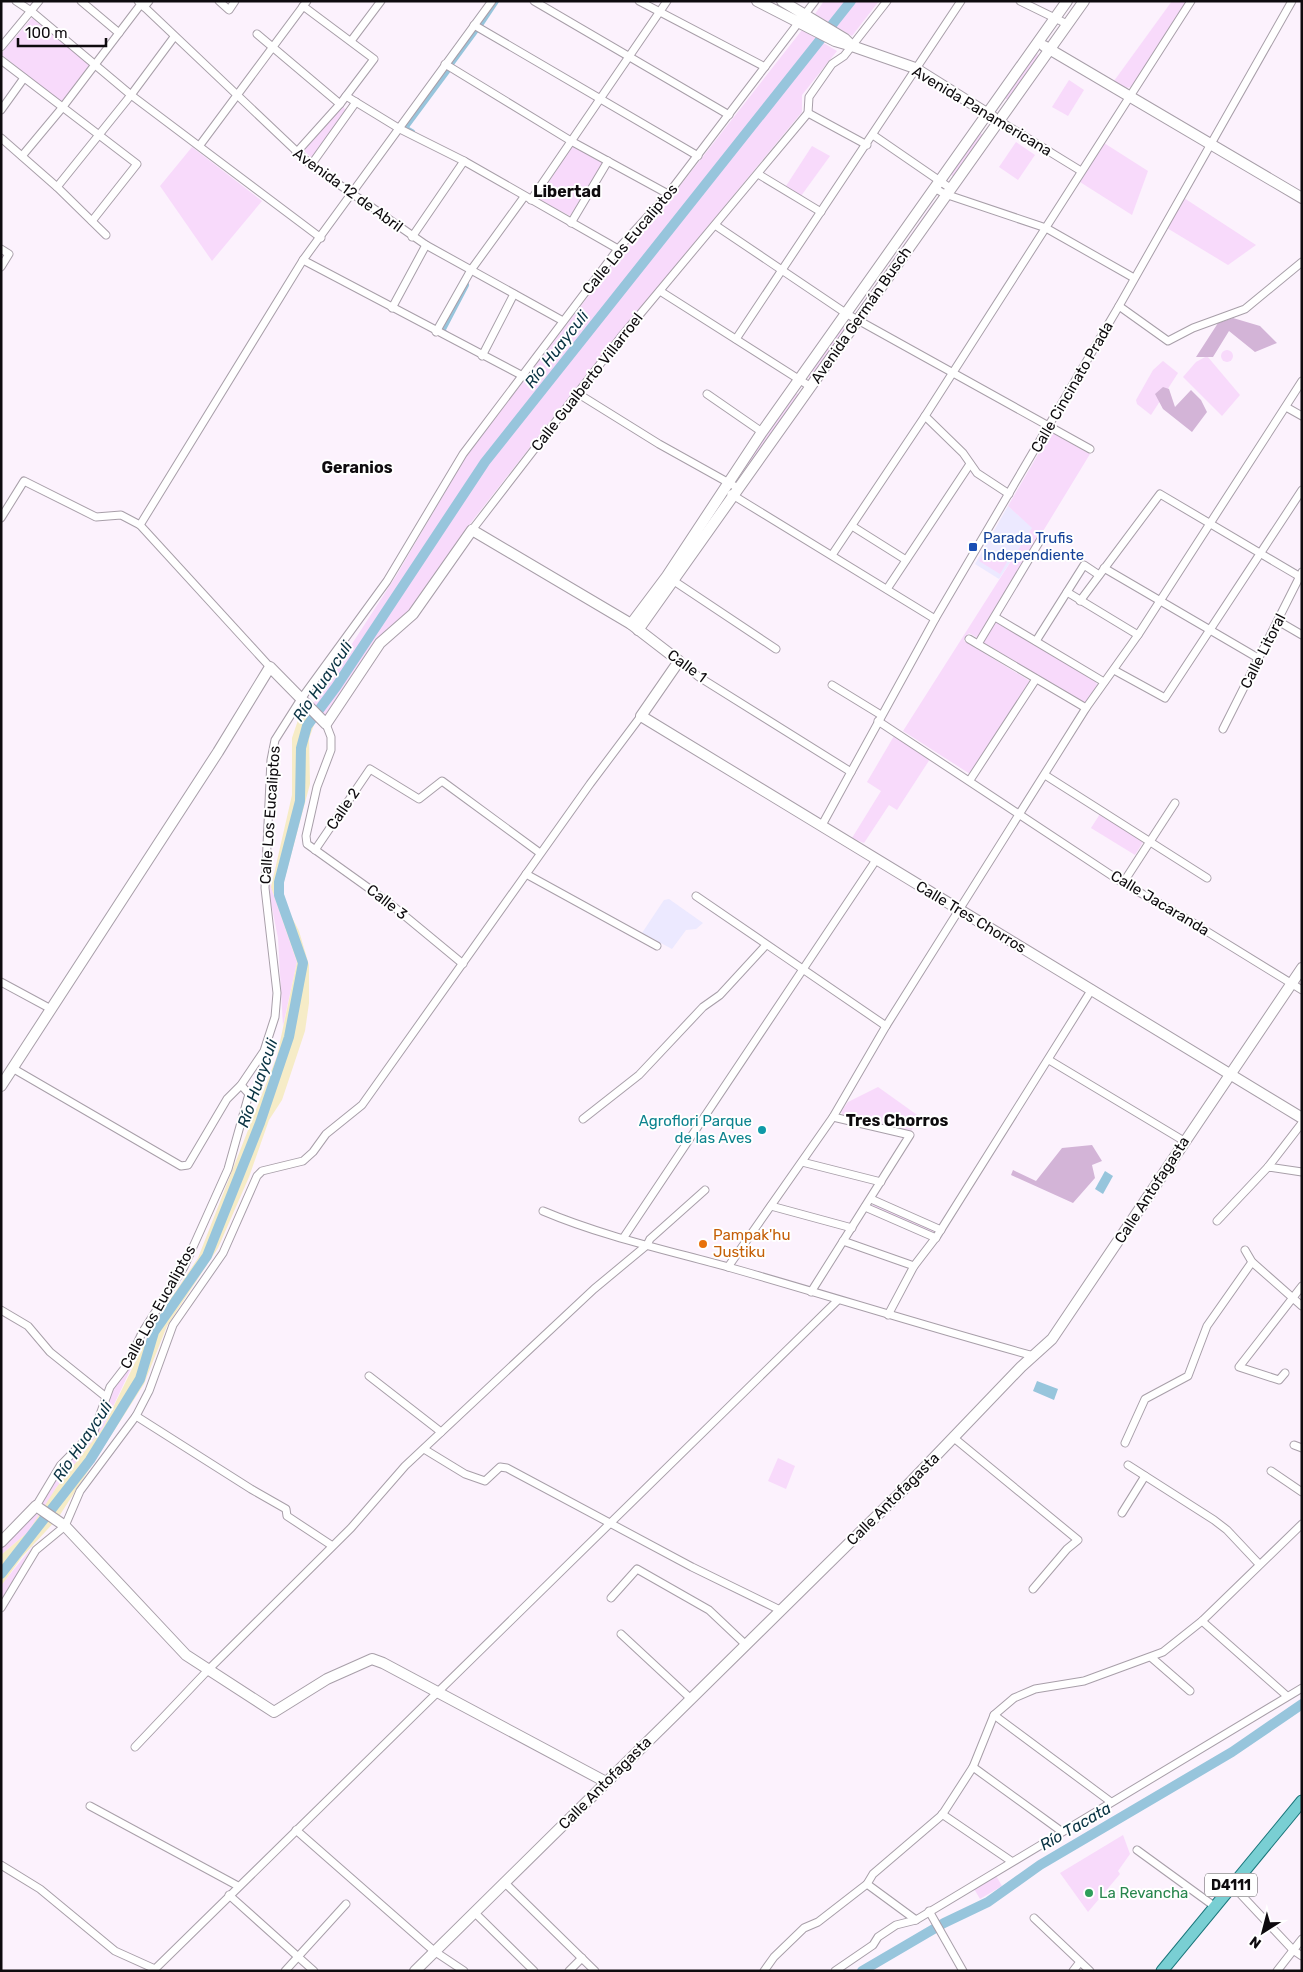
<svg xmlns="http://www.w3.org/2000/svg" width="1303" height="1972" viewBox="0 0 1303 1972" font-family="Rubik,sans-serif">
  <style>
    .education { fill: #ece9ff }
    .green { fill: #f8dafb }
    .forest { fill: #d3b4d7 }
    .sand { fill: #f6ecc7 }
    .water { fill: #97c5dc }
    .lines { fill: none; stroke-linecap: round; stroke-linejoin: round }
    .canal { stroke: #97c5dc; stroke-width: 6 }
    .river { stroke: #97c5dc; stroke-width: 10 }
    .street-casing { stroke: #a89fa9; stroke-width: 9 }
    .secondary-casing { stroke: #a89fa9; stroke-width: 12 }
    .primary-casing { stroke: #1a767b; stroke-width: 13 }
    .street { stroke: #fff; stroke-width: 7 }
    .secondary { stroke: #fff; stroke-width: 10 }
    .primary { stroke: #79cfd3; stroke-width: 11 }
    .transit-dot { fill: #1a4fb4; stroke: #fff; stroke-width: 2 }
    .culture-dot { fill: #0f9aa8; stroke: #fff; stroke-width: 2 }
    .food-dot { fill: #e8710a; stroke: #fff; stroke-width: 2 }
    .leisure-dot { fill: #2e9e5b; stroke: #fff; stroke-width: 2 }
    .labels { text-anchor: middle; stroke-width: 4; stroke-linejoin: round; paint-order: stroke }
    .shield { fill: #fff; stroke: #565456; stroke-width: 1 }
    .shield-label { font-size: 14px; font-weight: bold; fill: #0e0b0e }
    .street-label { font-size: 15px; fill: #0e0b0e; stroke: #fff }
    .transit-label { font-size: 15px; fill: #164399; stroke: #fff; text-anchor: start }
    .culture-label { font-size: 15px; fill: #0d838f; stroke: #fff; text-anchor: end }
    .food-label { font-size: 15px; fill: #c56008; stroke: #fff; text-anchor: start }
    .leisure-label { font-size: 15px; fill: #27864d; stroke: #fff; text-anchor: start }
    .neighbourhood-label { font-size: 16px; font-weight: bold; fill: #0e0b0e; stroke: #fff }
    .water-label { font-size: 16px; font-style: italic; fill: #093343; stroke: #fff }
  </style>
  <rect width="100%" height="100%" fill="#fcf2fd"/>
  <g class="education">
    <polygon points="1008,506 1033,528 999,579 975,564"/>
    <polygon points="669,899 703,923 696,929 686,930 672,949 642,933 664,900"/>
  </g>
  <g class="green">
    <polygon points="824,1 879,1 852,36 815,14"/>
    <polygon points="1172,1 1188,1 1132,87 1126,88 1114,81"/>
    <polygon points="32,18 91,66 62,103 1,54"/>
    <polygon points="802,30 837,51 802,95 802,112 606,350 466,529 410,617 387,629 325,717 313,704 396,576 465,458 622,252 647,226 672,196"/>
    <polygon points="1037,52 1038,57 1010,99 1006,99 1005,97"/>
    <polygon points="1069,80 1084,90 1068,116 1052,107"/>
    <polygon points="342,106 346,110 312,158 303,150"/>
    <polygon points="980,133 983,135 954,176 952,176 951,173"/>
    <polygon points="1016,142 1035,155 1018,180 999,167"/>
    <polygon points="1104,143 1148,171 1132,215 1080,182"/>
    <polygon points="572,146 603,163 570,216 538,199"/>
    <polygon points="812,146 830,156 801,196 786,186"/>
    <polygon points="192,147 262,201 212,261 160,186"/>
    <polygon points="1184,198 1256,245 1228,265 1167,228"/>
    <polygon points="936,201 861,308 861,305 933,203"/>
    <polygon points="846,327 847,328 809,379 809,375 842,328"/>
    <circle cx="1227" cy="356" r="6"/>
    <polygon points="1207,356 1240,395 1222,416 1183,377 1196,362"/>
    <polygon points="1163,361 1178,373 1151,415 1137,404 1136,400 1153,370"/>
    <polygon points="800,393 800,394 742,473 742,470 796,394"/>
    <polygon points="1051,432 1090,454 978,638 969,633 964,641 1030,681 970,774 903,731 1032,528 1008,506"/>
    <polygon points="987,549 1007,562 1000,574 979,561"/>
    <polygon points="996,621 1095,681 1098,686 1090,699 1084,703 984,643 983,640"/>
    <polygon points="894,736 930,759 897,810 889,805 864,843 852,838 881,791 867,782"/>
    <polygon points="1100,814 1143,842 1135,855 1091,828"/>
    <polygon points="269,873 271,887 297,962 283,1026 278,938 268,888"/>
    <polygon points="878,1087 920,1117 910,1132 843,1115 841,1112 848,1102"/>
    <polygon points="874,1203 936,1230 934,1235 872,1207"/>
    <polygon points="134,1362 103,1428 56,1488 44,1509 41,1506 62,1467 97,1432 113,1388"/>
    <polygon points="778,1458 795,1466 786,1489 768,1481"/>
    <polygon points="35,1513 39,1516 28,1532 1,1555 1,1548"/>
    <polygon points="33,1546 1,1601 2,1584"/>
    <polygon points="1123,1835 1130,1854 1118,1871 1120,1874 1088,1912 1060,1873"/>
    <polygon points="995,1874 1002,1886 980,1899 973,1887"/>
  </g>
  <g class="forest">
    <polygon points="1233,318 1260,326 1277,343 1255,352 1229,331 1213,357 1196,357 1218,323"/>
    <polygon points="1163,387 1169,389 1175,407 1191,390 1201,400 1207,412 1192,432 1163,409 1155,394"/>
    <polygon points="1092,1145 1102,1161 1092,1165 1095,1178 1073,1203 1011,1175 1013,1170 1036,1181 1062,1148"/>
  </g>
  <polygon class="sand" points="301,711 315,722 309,739 310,784 283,885 285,904 299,931 309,965 309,1003 305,1031 282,1100 269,1120 249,1177 218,1248 167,1326 144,1384 58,1518 22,1557 1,1586 1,1555 28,1532 56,1488 103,1428 155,1322 198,1258 277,1056 297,962 271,887 292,795 292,738"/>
  <g class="water">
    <polygon points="1105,1171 1113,1176 1103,1194 1095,1189"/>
    <polygon points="1037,1381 1058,1389 1054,1400 1033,1391"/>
  </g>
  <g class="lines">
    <g class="canal">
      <polyline points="480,25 496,1"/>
      <polyline points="451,64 476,30"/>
      <polyline points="412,132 405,128 448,70"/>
      <polyline points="446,334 442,331 466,285"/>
    </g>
    <g class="river">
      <polyline points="1,1574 90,1460 140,1379 154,1332 207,1256 260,1123 289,1037 303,963 279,895 279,882 300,801 301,748 307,726 336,687 485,462 851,1"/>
      <polyline points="862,1971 944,1923 988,1902 1040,1865 1232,1752 1302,1704"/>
    </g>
    <defs>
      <g id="street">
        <polyline points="16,1 31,11 131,95 321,238"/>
        <polyline points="81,1 119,33"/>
        <polyline points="138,1 311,165 426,245 563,321"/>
        <polyline points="219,1 229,10 235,1"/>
        <polyline points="534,1 729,115"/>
        <polyline points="639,1 765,67"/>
        <polyline points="1020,1 1067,24"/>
        <polyline points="144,7 149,1"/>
        <polyline points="474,25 698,156"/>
        <polyline points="257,34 340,104"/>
        <polyline points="351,41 381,1"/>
        <polyline points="1,47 39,1"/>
        <polyline points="1,60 137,164 92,221"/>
        <polyline points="445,64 571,141 668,194"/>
        <polyline points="346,96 400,129 464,161 618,249"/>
        <polyline points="1,110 24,78"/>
        <polyline points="808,113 867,145"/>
        <polyline points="998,120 1081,171"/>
        <polyline points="873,135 950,188"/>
        <polyline points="1,138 57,187 106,235"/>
        <polyline points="200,145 307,1"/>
        <polyline points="296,153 340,104 374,59 303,6"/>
        <polyline points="22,156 62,108 141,4"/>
        <polyline points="311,165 356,102"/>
        <polyline points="758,174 821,212"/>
        <polyline points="57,187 131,95 174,37"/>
        <polyline points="934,188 945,194 1046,228 1134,278"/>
        <polyline points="531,200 667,1"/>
        <polyline points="571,223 608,161"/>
        <polyline points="715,225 847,314 1090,449"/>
        <polyline points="412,237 464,161"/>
        <polyline points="1,249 9,254 1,267"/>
        <polyline points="303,260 523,376"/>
        <polyline points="660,291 811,387"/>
        <polyline points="1119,306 1168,341 1193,328 1245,309 1302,262"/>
        <polyline points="392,308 426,245"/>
        <polyline points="436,332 471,270 524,197"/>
        <polyline points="736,339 961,1"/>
        <polyline points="482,356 514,294"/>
        <polyline points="577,393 659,444 738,488"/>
        <polyline points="707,394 762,432"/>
        <polyline points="1286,407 1302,416"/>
        <polyline points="925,416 963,453 977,473 1009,494"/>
        <polyline points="731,494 935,619"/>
        <polyline points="1,518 24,481 96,517 121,515 140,525 270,667"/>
        <polyline points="140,525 303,260 492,1"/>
        <polyline points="852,526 906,560"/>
        <polyline points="472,530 621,337 808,113 809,97 832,64 844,56 887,1"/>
        <polyline points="832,555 925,416 1191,1"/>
        <polyline points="1104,568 1258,658"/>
        <polyline points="671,579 776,649"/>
        <polyline points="887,589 970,464"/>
        <polyline points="1067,592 1138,635"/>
        <polyline points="1080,601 1160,494 1302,578"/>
        <polyline points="995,617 1104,682"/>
        <polyline points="1278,621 1302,635"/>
        <polyline points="969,639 1086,708"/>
        <polyline points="1036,641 1084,565 1099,575"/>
        <polyline points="978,644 1041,539"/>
        <polyline points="679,661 699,677 851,772 822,825"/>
        <polyline points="1114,670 1165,698 1302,490"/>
        <polyline points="832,685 881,715"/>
        <polyline points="878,721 1123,883 1190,921 1302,990"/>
        <polyline points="326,724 331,737 331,750 317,787 306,836 307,844 388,902 463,964"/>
        <polyline points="1223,729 1302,572"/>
        <polyline points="851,772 935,619 1119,306 1292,1"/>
        <polyline points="1045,775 1207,878"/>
        <polyline points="970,780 1036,679"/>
        <polyline points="315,850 370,769 419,799 442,781 540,853"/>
        <polyline points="526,874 657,946"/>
        <polyline points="1123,883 1175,803"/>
        <polyline points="696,896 886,1026"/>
        <polyline points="1,982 51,1009"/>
        <polyline points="1049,1060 1184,1141"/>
        <polyline points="14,1069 181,1166 188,1165 227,1099 241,1085 264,1051 275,1017 277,993 265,888 271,760 275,740 301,699 387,581 463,454 618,249 668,194 815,1"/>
        <polyline points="583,1119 639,1075 703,1007 720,995 766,945"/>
        <polyline points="802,1162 881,1182"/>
        <polyline points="1268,1167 1302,1172"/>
        <polyline points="871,1199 941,1230"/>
        <polyline points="771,1206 852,1228"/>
        <polyline points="865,1207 936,1238"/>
        <path d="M 543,1211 C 602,1236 666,1250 728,1267 C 830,1296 931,1328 1034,1356"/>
        <polyline points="1217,1221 1268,1167 1302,1123"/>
        <polyline points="624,1237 876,860"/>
        <polyline points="843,1241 914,1266"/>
        <polyline points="1245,1250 1252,1262 1302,1306"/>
        <polyline points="728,1267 833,1117 886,1026 1086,708 1138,635 1302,381"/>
        <polyline points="811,1292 910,1135 833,1117"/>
        <polyline points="1,1310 28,1326 50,1352 106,1397"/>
        <polyline points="888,1315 914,1266 937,1236 1092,989"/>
        <polyline points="1285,1373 1279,1380 1239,1367 1302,1286"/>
        <polyline points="369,1376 441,1432"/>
        <polyline points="136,1416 251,1489 286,1509 287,1516 331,1545"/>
        <polyline points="954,1438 1078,1540 1067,1549 1033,1589"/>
        <polyline points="1125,1443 1145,1399 1188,1376 1207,1326 1252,1262"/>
        <polyline points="1294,1445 1302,1448"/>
        <polyline points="424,1449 465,1474 485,1481 500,1467 507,1468 692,1567 780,1610"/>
        <polyline points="1128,1465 1214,1520 1227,1530 1259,1564"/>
        <polyline points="1271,1471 1302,1492"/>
        <polyline points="36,1506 60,1466 94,1431 110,1387 127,1365 142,1333 184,1267 228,1169 249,1094 241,1085"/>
        <polyline points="1122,1513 1145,1476"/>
        <polyline points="611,1598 637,1569 709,1610 745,1644"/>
        <polyline points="1,1608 36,1550 65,1526 80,1491 136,1416 149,1391 173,1325 223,1253 257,1176 262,1171 303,1161 313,1152 326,1134 362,1105 590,784 641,716"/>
        <polyline points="1202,1621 1287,1696"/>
        <polyline points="621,1634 690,1698"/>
        <polyline points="1152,1658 1190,1691"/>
        <polyline points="994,1715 1111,1802"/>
        <polyline points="135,1747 208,1670 351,1528 405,1466 594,1289 647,1245 650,1239 705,1190"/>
        <polyline points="973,1767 1061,1831"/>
        <polyline points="90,1806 238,1886"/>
        <polyline points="942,1814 1011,1861"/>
        <polyline points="296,1830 434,1951 464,1971"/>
        <polyline points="1137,1850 1214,1906"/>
        <polyline points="1,1865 40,1889 115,1951 155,1969"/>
        <polyline points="504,1882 595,1971"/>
        <polyline points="867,1884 916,1920"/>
        <polyline points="1232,1885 1293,1950 1302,1956"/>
        <polyline points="229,1895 314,1971"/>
        <polyline points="929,1911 963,1971"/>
        <polyline points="474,1912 534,1971"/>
        <polyline points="1034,1918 1090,1971"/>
        <polyline points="153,1971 838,1300"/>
        <polyline points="285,1971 346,1904"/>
        <polyline points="569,1971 582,1958"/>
        <polyline points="764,1971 774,1957 804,1928 818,1922 867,1884 873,1874 942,1815 973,1767 994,1715 1014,1698 1035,1689 1084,1681 1163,1652 1202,1621 1302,1524"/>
        <polyline points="835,1971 873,1945 878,1937 896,1925 916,1920 1302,1688"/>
        <polyline points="1073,1971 1080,1962"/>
        <polyline points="1277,1971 1302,1939"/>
      </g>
      <g id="secondary">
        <polyline points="757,1 835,41 852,46 845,39 782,1"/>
        <polyline points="852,46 915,68 993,117"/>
        <polyline points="1044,46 1302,198"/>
        <polyline points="631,624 667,576 762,432 1067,1"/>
        <polyline points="638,630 1084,1"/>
        <polyline points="1,1086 218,752 270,667 326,724 380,643 413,614 472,530 631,624 679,661 641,716 1302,1118"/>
        <polyline points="1,1542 36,1506 65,1526 186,1655 274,1712 327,1679 372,1659 383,1663 606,1782"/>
        <polyline points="415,1971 903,1490 1021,1367 1052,1339 1302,968"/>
      </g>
      <polyline id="primary" points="1162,1971 1302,1801"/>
    </defs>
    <use href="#street" class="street-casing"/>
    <use href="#secondary" class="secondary-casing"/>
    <use href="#primary" class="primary-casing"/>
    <use href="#street" class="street"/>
    <use href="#secondary" class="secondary"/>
    <use href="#primary" class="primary"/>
  </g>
  <rect class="transit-dot" x="968" y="542" width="10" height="10" rx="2.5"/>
  <circle class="culture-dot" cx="762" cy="1130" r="5"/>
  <circle class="food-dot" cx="703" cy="1244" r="5"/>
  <circle class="leisure-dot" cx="1089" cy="1893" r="5"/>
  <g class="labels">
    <rect class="shield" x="1205" y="1873.5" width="52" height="23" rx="4"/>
    <g class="shield-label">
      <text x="1231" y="1890">D4111</text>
    </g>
    <g class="street-label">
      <text transform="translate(982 111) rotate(31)" y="5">Avenida Panamericana</text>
      <text transform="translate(348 190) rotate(36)" y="5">Avenida 12 de Abril</text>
      <text transform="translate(630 239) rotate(-50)" y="5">Calle Los Eucaliptos</text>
      <text transform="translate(861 315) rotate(-55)" y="5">Avenida Germán Busch</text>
      <text transform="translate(587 382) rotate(-52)" y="5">Calle Gualberto Villarroel</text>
      <text transform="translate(1072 387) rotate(-60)" y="5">Calle Cincinato Prada</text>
      <text transform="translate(1263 651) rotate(-63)" y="5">Calle Litoral</text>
      <text transform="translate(687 666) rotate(36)" y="5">Calle 1</text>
      <text transform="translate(343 809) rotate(-56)" y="5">Calle 2</text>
      <text transform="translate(270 815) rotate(-86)" y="5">Calle Los Eucaliptos</text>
      <text transform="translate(387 902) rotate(38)" y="5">Calle 3</text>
      <text transform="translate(1160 903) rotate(31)" y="5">Calle Jacaranda</text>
      <text transform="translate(971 917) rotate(31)" y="5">Calle Tres Chorros</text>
      <text transform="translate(1152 1190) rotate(-57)" y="5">Calle Antofagasta</text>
      <text transform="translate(158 1307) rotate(-61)" y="5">Calle Los Eucaliptos</text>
      <text transform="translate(893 1499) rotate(-45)" y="5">Calle Antofagasta</text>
      <text transform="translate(605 1783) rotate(-45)" y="5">Calle Antofagasta</text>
    </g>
    <g class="transit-label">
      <text x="983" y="543">Parada Trufis<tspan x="983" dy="17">Independiente</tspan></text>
    </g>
    <g class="culture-label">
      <text x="752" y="1126">Agroflori Parque<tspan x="752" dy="17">de las Aves</tspan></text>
    </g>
    <g class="food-label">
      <text x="713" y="1240">Pampak'hu<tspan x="713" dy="17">Justiku</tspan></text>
    </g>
    <g class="leisure-label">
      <text x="1099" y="1898">La Revancha</text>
    </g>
    <g class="neighbourhood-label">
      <text x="567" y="197">Libertad</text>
      <text x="357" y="473">Geranios</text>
      <text x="897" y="1126">Tres Chorros</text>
    </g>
    <g class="water-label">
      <text transform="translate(556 349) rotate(-52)" y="6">Río Huayculi</text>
      <text transform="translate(322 681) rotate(-56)" y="6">Río Huayculi</text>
      <text transform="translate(257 1083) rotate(-71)" y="6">Río Huayculi</text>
      <text transform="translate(82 1441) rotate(-56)" y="6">Río Huayculi</text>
      <text transform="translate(1075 1826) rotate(-30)" y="6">Río Tacata</text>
    </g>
  </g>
  <rect width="1303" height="1972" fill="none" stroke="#0e0b0e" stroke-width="5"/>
  <g transform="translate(1263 1932) rotate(216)" stroke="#ffffff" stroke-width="4" paint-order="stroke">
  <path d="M0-4L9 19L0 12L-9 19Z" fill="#0e0b0e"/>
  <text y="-8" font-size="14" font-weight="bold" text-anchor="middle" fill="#0e0b0e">N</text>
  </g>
  <path d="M18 38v8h88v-8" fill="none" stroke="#0e0b0e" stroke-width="2.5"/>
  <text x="25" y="38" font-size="15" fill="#0e0b0e" stroke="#ffffff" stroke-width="4" paint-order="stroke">100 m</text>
</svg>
